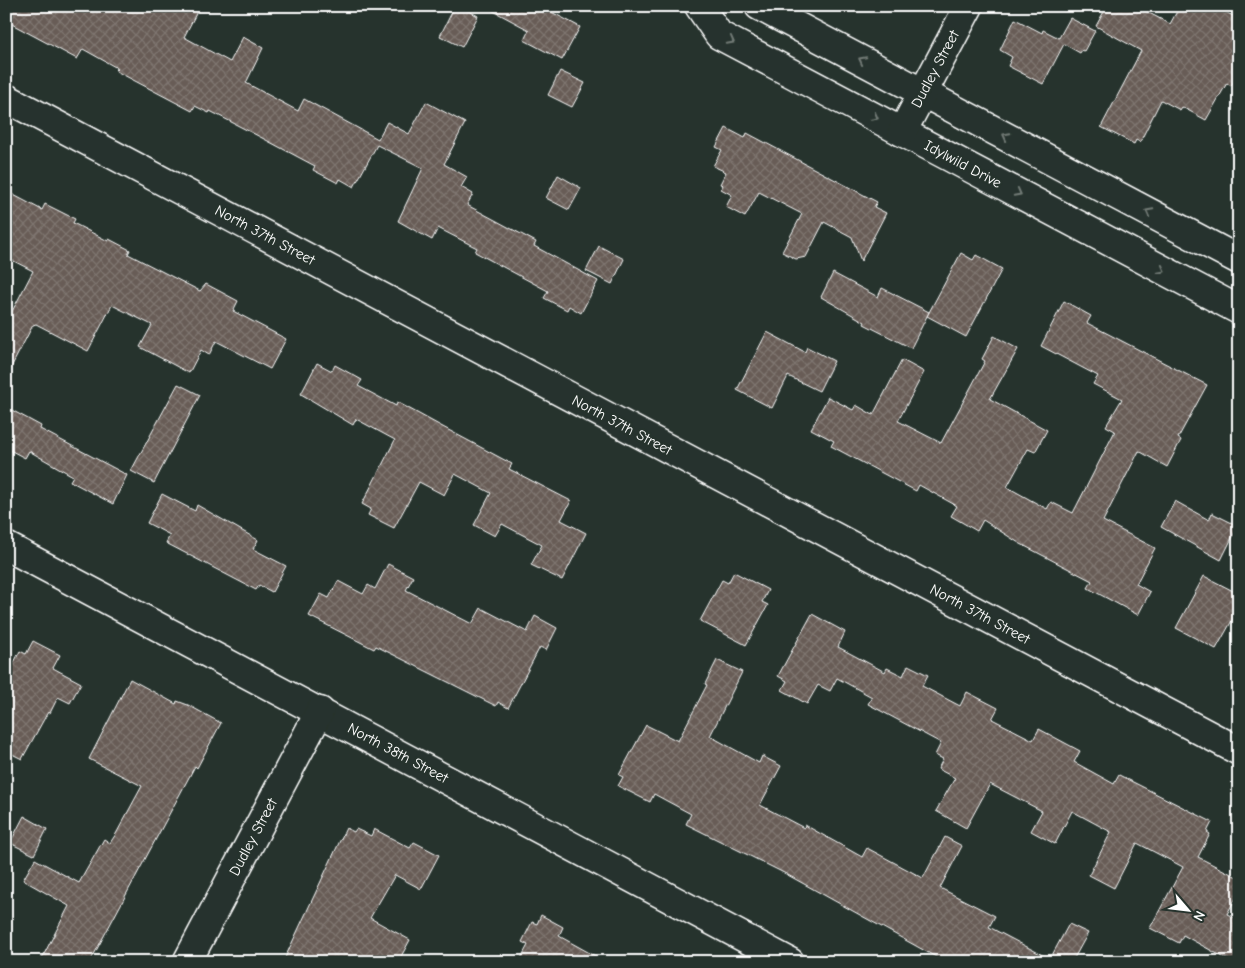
<svg xmlns="http://www.w3.org/2000/svg" width="1245" height="968" viewBox="0 0 1245 968" font-family="'Comic Neue',sans-serif">
  <style>
    .building { fill: url(#building-cross-hatch); stroke: #fff }
    .lines { fill: none; stroke-linecap: round; stroke-linejoin: round }
    .minor-casing { stroke: #fff; stroke-width: 31 }
    .minor { stroke: #26332d; stroke-width: 28 }
    .oneway { stroke: #727a76 }
    .labels { text-anchor: middle; stroke-width: 4.5; stroke-linejoin: round; paint-order: stroke }
    .street-label { font-size: 15px; fill: #fff; stroke: #26332d }
  </style>
  <defs>
    <pattern id="building-cross-hatch" width="8" height="8" patternUnits="userSpaceOnUse" patternTransform="scale(1.25)"><rect width="8" height="8" fill="#675c56"/><path d="M0 0l8 8M0 8l8-8" fill="none" stroke="#7e746f"/></pattern>
  </defs>
  <rect width="100%" height="100%" fill="#26332d"/>
  <filter id="ink" filterUnits="userSpaceOnUse"><feTurbulence type="fractalNoise" baseFrequency=".02" numOctaves="2"/><feDisplacementMap in="SourceGraphic" scale="10" xChannelSelector="R" yChannelSelector="G"/><feConvolveMatrix kernelMatrix="1 2 1 2 8 2 1 2 1" color-interpolation-filters="sRGB"/></filter>
  <g filter="url(#ink)">
    <g class="building">
      <polygon points="6,6 200,6 184,37 230,62 243,37 263,48 246,83 298,111 304,99 378,139 387,122 409,134 426,102 465,123 444,164 467,177 461,187 473,194 467,205 536,242 534,246 598,281 581,313 569,306 567,310 544,298 548,291 475,252 477,248 438,228 432,240 398,221 423,168 377,145 354,187 340,179 338,183 313,170 315,166 266,140 210,111 209,113 195,106 192,111 116,71 117,68 83,49 77,59 6,21"/>
      <polygon points="455,6 460,6 478,16 462,47 440,36"/>
      <polygon points="484,6 540,6 580,27 562,60 524,40 529,30"/>
      <polygon points="1107,6 1136,6 1170,24 1180,6 1214,6 1239,19 1239,72 1231,86 1227,83 1206,120 1182,107 1180,110 1161,100 1140,142 1136,140 1134,144 1101,127 1141,51 1096,26"/>
      <polygon points="1070,18 1095,31 1084,51 1082,50 1080,53 1064,44 1043,84 1008,66 1012,57 1000,50 1015,19 1042,33 1043,30 1059,38"/>
      <polygon points="560,71 585,83 572,107 548,95"/>
      <polygon points="726,128 745,138 747,133 877,202 874,207 886,213 861,261 852,237 824,222 806,257 796,259 782,252 802,214 759,192 745,217 726,207 732,195 721,189 723,185 720,184 726,172 713,166 722,150 716,147"/>
      <polygon points="558,175 581,188 569,210 546,198"/>
      <polygon points="6,191 42,210 45,204 75,219 73,223 108,241 109,239 130,250 128,254 200,291 206,284 238,301 233,311 286,339 270,369 216,341 209,355 201,350 189,373 140,347 152,325 112,305 88,351 36,324 33,325 6,377 6,323 33,271 6,257"/>
      <polygon points="599,246 624,259 612,284 586,271"/>
      <polygon points="961,253 973,260 976,255 1002,269 966,337 927,316"/>
      <polygon points="833,273 878,297 882,288 929,312 911,348 864,324 865,322 821,297"/>
      <polygon points="1064,301 1091,316 1087,323 1207,385 1178,438 1181,440 1167,467 1139,451 1103,521 1155,548 1136,584 1150,592 1138,615 1088,588 1092,581 1019,543 983,520 977,531 951,516 957,506 919,485 916,491 831,446 834,441 811,429 828,397 853,410 856,405 873,415 902,360 924,372 898,421 941,443 985,361 982,359 994,336 1018,349 990,399 1047,430 1035,452 1028,449 1007,487 1047,509 1051,502 1073,513 1115,431 1106,426 1122,399 1093,384 1098,376 1041,346"/>
      <polygon points="767,332 805,352 807,347 834,361 819,391 788,376 772,408 737,390"/>
      <polygon points="317,363 332,371 335,365 362,380 358,386 396,406 397,402 439,425 512,464 509,469 571,501 561,520 586,533 562,580 531,565 542,545 502,524 495,536 474,525 491,493 455,474 444,495 419,482 394,528 368,515 371,509 362,504 395,440 356,419 353,425 301,394"/>
      <polygon points="178,384 200,395 154,483 131,471"/>
      <polygon points="6,407 41,426 40,429 127,475 113,504 70,481 73,476 29,451 25,458 6,448"/>
      <polygon points="162,494 195,511 197,505 258,540 253,549 286,566 272,592 259,585 256,590 166,543 170,535 147,523"/>
      <polygon points="1175,501 1209,520 1212,513 1238,526 1221,560 1161,527"/>
      <polygon points="388,564 413,577 406,590 472,624 481,608 527,632 535,616 557,628 546,650 540,647 508,708 498,702 496,706 376,646 374,649 309,616 321,594 329,598 338,581 363,594 368,585 375,589"/>
      <polygon points="734,572 768,590 762,602 768,605 746,645 700,621 722,580 728,583"/>
      <polygon points="1204,576 1239,594 1239,608 1216,649 1176,628"/>
      <polygon points="812,614 845,632 838,647 885,672 887,668 903,676 908,665 928,675 922,686 960,706 967,692 998,708 992,719 1033,740 1039,729 1080,751 1074,762 1114,784 1119,775 1212,822 1207,832 1210,834 1198,857 1239,878 1239,892 1227,914 1239,920 1239,962 1232,962 1183,935 1179,943 1150,928 1183,867 1137,843 1114,888 1089,875 1111,832 1072,811 1055,844 1031,831 1042,811 990,784 966,828 936,811 955,778 938,769 943,759 935,755 941,743 868,704 872,697 837,678 830,691 818,685 807,704 782,690 787,681 778,676"/>
      <polygon points="33,641 60,655 53,668 81,683 70,703 58,697 50,713 48,712 22,759 6,751 6,678 20,651 26,654"/>
      <polygon points="717,660 742,672 710,736 759,763 762,756 781,766 760,805 804,828 805,825 862,857 867,848 923,878 945,837 962,846 940,888 995,916 989,927 1050,959 1069,924 1088,933 1072,962 945,962 786,874 686,824 691,814 654,794 650,802 618,786 623,777 619,775 646,725 678,741 707,685 705,684"/>
      <polygon points="130,679 176,704 177,701 188,705 221,723 197,768 195,766 90,962 40,962 69,906 23,880 35,859 79,883 104,839 110,843 116,834 142,786 89,759"/>
      <polygon points="24,816 47,829 34,855 10,843"/>
      <polygon points="346,828 354,832 356,829 371,836 374,829 410,848 414,842 439,855 421,889 395,875 370,918 410,940 398,962 283,962"/>
      <polygon points="541,915 563,927 559,936 606,962 519,962 528,945 522,942 532,922 537,924"/>
    </g>
    <g class="lines">
      <defs>
        <g id="minor">
          <polyline points="699,6 719,35 1239,310"/>
          <polyline points="759,6 1239,260"/>
          <polyline points="6,98 1239,751"/>
          <polyline points="902,132 969,6"/>
          <polyline points="6,546 790,962"/>
          <polyline points="187,962 320,711"/>
        </g>
      </defs>
      <use href="#minor" class="minor-casing"/>
      <use href="#minor" class="minor"/>
    </g>
    <defs><path id="oneway-chevron" d="M-2-3.5L2.5 0L-2 3.5" fill="none" stroke-width="1.6" stroke-linecap="round" stroke-linejoin="round" transform="scale(1.25)"/></defs>
    <g class="oneway">
      <use href="#oneway-chevron" transform="translate(731 41) rotate(28)"/>
      <use href="#oneway-chevron" transform="translate(862 60) rotate(-152)"/>
      <use href="#oneway-chevron" transform="translate(875 117) rotate(28)"/>
      <use href="#oneway-chevron" transform="translate(1006 136) rotate(-152)"/>
      <use href="#oneway-chevron" transform="translate(1018 193) rotate(28)"/>
      <use href="#oneway-chevron" transform="translate(1149 212) rotate(-152)"/>
      <use href="#oneway-chevron" transform="translate(1162 270) rotate(28)"/>
    </g>
  </g>
  <g class="labels">
    <g class="street-label">
      <text transform="translate(935 69) rotate(-62)" y="5">Dudley Street</text>
      <text transform="translate(963 164) rotate(28)" y="5">Idylwild Drive</text>
      <text transform="translate(265 235) rotate(28)" y="5">North 37th Street</text>
      <text transform="translate(622 425) rotate(28)" y="5">North 37th Street</text>
      <text transform="translate(980 614) rotate(28)" y="5">North 37th Street</text>
      <text transform="translate(398 753) rotate(28)" y="5">North 38th Street</text>
      <text transform="translate(253 837) rotate(-62)" y="5">Dudley Street</text>
    </g>
  </g>
  <rect width="1245" height="968" fill="none" stroke="#26332d" stroke-width="25"/>
  <rect x="12" y="12" width="1220" height="943" fill="none" stroke="#fff" stroke-width="2" filter="url(#ink)"/>
  <g transform="translate(1188 910) rotate(118)" stroke="#26332d" stroke-width="4" paint-order="stroke">
  <path d="M0-4L9 19L0 12L-9 19Z" fill="#ffffff"/>
  <text y="-8" font-size="14" font-weight="bold" text-anchor="middle" fill="#ffffff">N</text>
  </g>
</svg>
